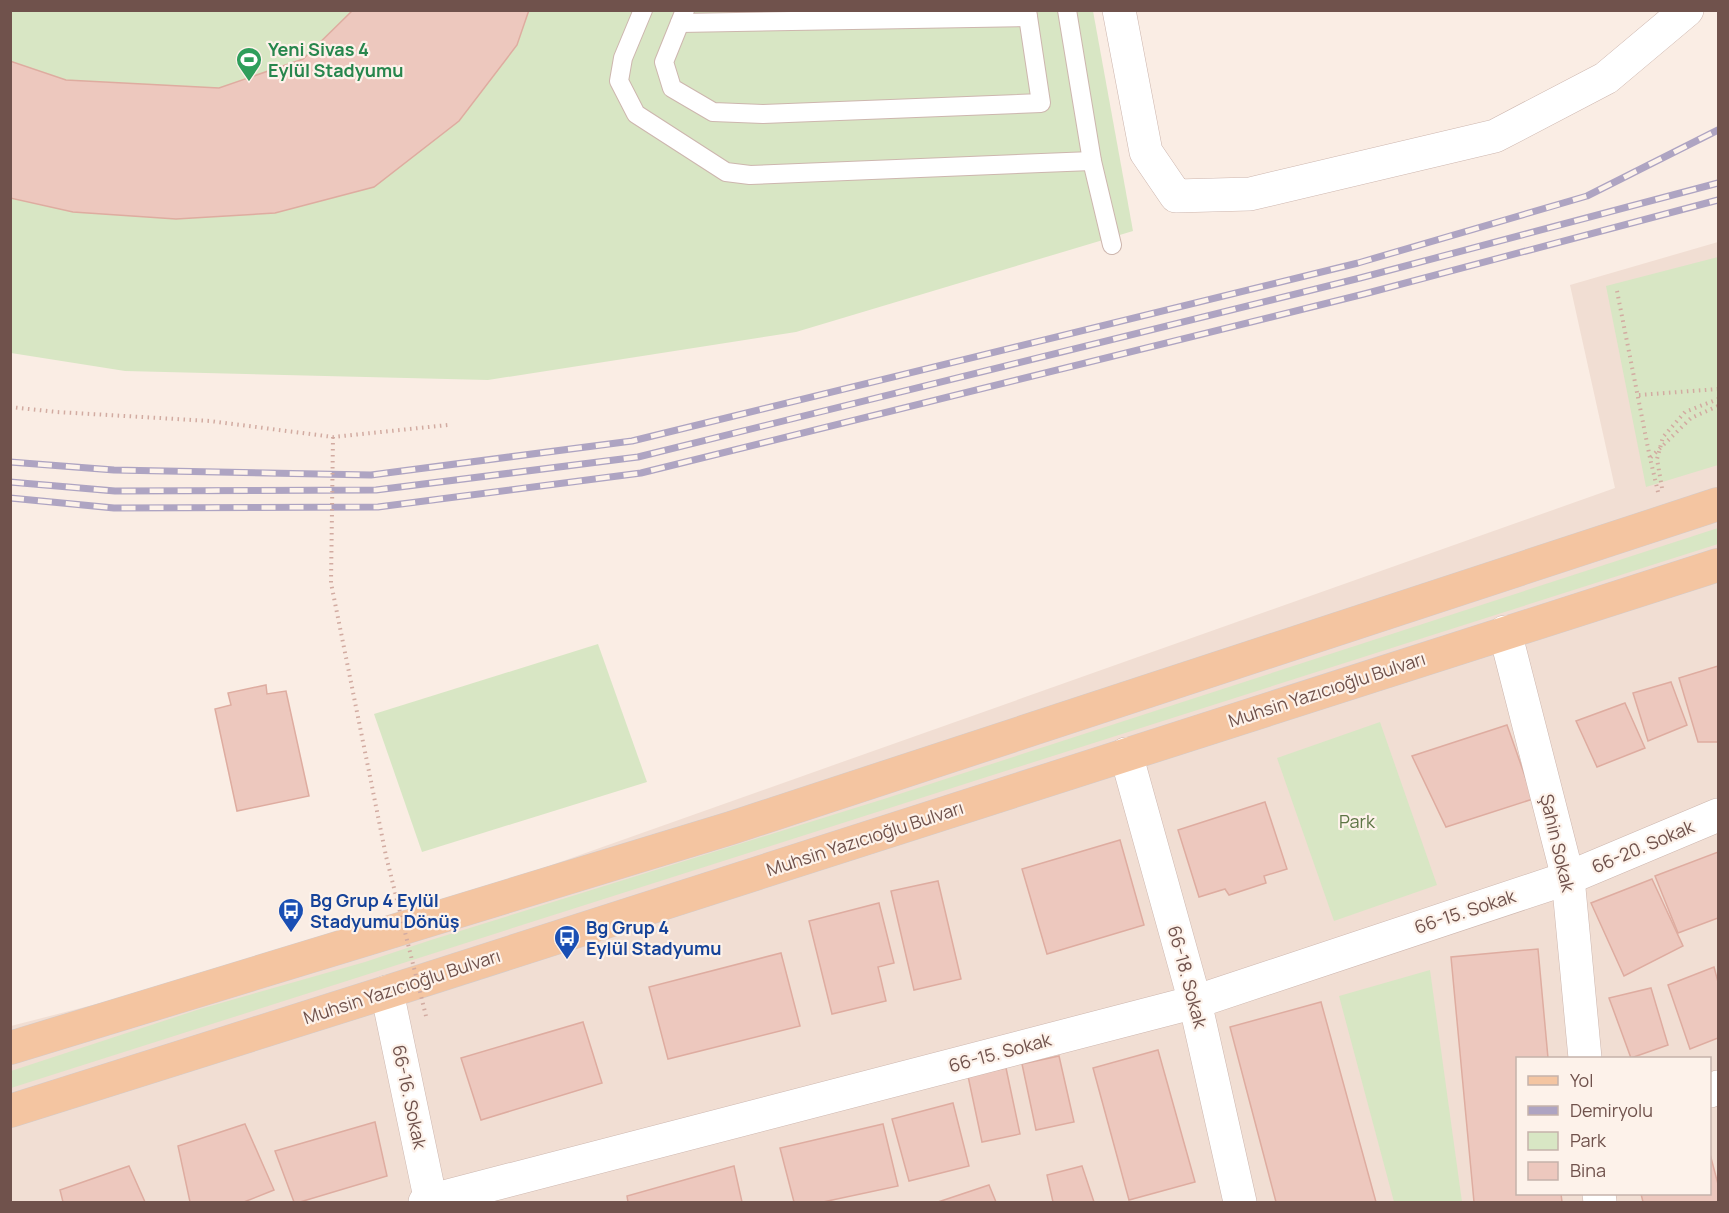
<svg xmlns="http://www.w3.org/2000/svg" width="1729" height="1213" viewBox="0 0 1729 1213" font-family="Manrope,sans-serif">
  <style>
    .residential { fill: #f1ded3; fill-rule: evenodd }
    .green { fill: #d8e6c4 }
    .building { fill: #edc8be; stroke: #deaca0; stroke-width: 1.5 }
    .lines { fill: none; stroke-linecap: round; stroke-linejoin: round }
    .service-casing { stroke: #cdb6ae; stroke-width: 20 }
    .minor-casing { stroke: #cdb6ae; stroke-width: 34 }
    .primary-casing { stroke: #d4cbc9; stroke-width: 34 }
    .path { stroke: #d2aba1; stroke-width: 4; stroke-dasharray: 1.5 4.5; stroke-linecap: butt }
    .service { stroke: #fff; stroke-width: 18 }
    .minor { stroke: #fff; stroke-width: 33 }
    .primary { stroke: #f4c5a1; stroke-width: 33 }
    .rail-casing { stroke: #aea4c2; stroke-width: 7 }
    .rail { stroke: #fdf2ea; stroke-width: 4.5; stroke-dasharray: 14; stroke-linecap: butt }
    .path-bridge { stroke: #d2aba1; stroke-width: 4; stroke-dasharray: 1.5 4.5; stroke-linecap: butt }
    .labels { text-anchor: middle; stroke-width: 4.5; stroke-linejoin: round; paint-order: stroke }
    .leisure-label { font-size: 18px; font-weight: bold; fill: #27864d; stroke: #fdf2ea; text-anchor: start }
    .street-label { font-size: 18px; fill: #70524c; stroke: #fdf2ea }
    .park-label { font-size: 18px; fill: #5d7545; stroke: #fdf2ea }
    .transit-label { font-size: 18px; font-weight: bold; fill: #164399; stroke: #fdf2ea; text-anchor: start }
  </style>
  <rect width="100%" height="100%" fill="#faede4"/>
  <path class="residential" d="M 1718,242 L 1718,1202 L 11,1202 L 11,1026 L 326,945 L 1615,488 L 1570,285 ZM 1518,1058 L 1710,1058 L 1710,1194 L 1518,1194 Z"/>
  <g class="green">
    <polygon points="10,11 1093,11 1133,231 796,332 488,380 125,371 11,353"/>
    <polygon points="1718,257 1718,465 1646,487 1606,286"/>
    <polygon points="1718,528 1718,544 11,1088 11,1071 200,1009 365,962 431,940 887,798"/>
    <polygon points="598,644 647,782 422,852 374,714"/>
    <polygon points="1380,722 1437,885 1334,921 1277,758"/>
    <polygon points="1430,970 1462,1202 1394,1202 1339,996"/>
  </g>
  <g class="building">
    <polygon points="353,10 529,10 517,45 459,121 374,187 275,213 176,219 73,212 10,198 10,61 66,80 219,88 303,59"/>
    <polygon points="1718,666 1718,742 1698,742 1679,678"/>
    <polygon points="1671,682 1687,725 1648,741 1633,693"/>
    <polygon points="266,685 267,694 286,691 309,796 237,811 215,709 231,705 228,693"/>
    <polygon points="1625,703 1645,748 1597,767 1576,721"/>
    <polygon points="1507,725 1533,799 1446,827 1412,756"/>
    <polygon points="1265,802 1287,869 1264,876 1266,883 1229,895 1225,889 1199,897 1178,830"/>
    <polygon points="1120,840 1144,925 1047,954 1022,869"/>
    <polygon points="1718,852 1718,918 1678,933 1655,876"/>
    <polygon points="1652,879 1683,946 1624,976 1591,903"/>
    <polygon points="938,881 961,979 914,990 891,891"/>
    <polygon points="879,903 894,963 878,967 886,1001 832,1014 809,921"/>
    <polygon points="1538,949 1548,1058 1518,1058 1518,1194 1561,1194 1562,1202 1474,1202 1451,957"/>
    <polygon points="781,953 800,1026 668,1059 649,987"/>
    <polygon points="1714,967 1718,982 1718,1038 1690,1049 1668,985"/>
    <polygon points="1651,988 1668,1045 1631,1058 1609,998"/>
    <polygon points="1321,1002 1376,1202 1276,1202 1230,1027"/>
    <polygon points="583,1022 602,1083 481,1120 461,1058"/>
    <polygon points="1158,1050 1195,1182 1129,1200 1093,1068"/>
    <polygon points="1059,1056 1074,1122 1036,1130 1022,1064"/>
    <polygon points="1006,1068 1020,1134 982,1142 968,1076"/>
    <polygon points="953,1103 969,1166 909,1181 892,1119"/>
    <polygon points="375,1122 387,1176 300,1202 294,1202 275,1151"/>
    <polygon points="245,1124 274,1190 244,1202 190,1202 178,1146"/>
    <polygon points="883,1124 898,1186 823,1202 794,1202 780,1148"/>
    <polygon points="1710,1154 1718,1184 1718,1202 1643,1202 1641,1194 1710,1194"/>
    <polygon points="129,1166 145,1202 63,1202 60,1190"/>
    <polygon points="734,1166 742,1202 628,1202 627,1196"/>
    <polygon points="1082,1166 1094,1202 1053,1202 1047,1175"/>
    <polygon points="989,1185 996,1202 938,1202"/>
  </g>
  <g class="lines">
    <defs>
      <g id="service">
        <polyline points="643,10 623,58 619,81 636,114 726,172 750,175 1092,161"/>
        <polyline points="685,10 664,62 672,88 713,112 763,114 1041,103 1027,10"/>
        <polyline points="1067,10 1092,161 1112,245"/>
        <polyline points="680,23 1028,17"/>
      </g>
      <g id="minor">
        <polyline points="1119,10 1146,152 1176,196 1250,194 1495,136 1606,78 1687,10"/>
        <polyline points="1505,632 1568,878 1585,1058"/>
        <polyline points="1126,754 1195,1002 1240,1202"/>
        <polyline points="387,992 431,1202"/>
        <polyline points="1710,1091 1718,1087"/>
        <polyline points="1599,1194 1600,1202"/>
        <polyline points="425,1202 1195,1002 1568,878 1718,815"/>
      </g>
      <g id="primary">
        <polyline points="10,1048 731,828 1718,504"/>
        <polyline points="10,1111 387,992 1718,565"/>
      </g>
    </defs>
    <use href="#service" class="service-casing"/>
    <use href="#minor" class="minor-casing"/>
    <use href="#primary" class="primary-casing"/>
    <g class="path">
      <polyline points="1617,291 1650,458"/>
      <polyline points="1639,395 1718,389"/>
      <polyline points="10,407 57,412 210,421 333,437 448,425"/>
      <polyline points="1662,488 1657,459 1663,437 1685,412 1718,399"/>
      <polyline points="1658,492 1650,458 1691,418 1718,406"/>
    </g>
    <use href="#service" class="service"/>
    <use href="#minor" class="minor"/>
    <use href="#primary" class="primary"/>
    <defs>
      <g id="rail">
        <polyline points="10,462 114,470 371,475 632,441 1358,263 1587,196 1718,130"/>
        <polyline points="10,482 115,491 376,490 638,457 1360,278 1718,183"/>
        <polyline points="10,498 114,508 378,507 641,473 1364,294 1718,200"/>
      </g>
    </defs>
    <use href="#rail" class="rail-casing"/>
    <use href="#rail" class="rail"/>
    <polyline class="path-bridge" points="333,437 331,583 386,856 426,1016"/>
  </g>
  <defs>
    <symbol id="stadium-pin" viewBox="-11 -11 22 30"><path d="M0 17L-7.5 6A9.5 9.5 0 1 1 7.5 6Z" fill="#2e9e5b" stroke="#fdf2ea"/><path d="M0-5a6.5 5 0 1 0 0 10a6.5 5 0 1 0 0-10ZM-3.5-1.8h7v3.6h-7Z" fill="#fff"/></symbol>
    <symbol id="bus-pin" viewBox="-11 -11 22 30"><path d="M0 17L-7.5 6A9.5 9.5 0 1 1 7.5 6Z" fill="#1a4fb4" stroke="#fdf2ea"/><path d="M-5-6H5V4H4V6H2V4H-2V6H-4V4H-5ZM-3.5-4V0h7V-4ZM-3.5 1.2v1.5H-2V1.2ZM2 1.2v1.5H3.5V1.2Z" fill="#fff"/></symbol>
  </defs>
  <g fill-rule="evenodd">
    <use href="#stadium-pin" x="234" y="45" width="30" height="40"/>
    <use href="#bus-pin" x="276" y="896" width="30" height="40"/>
    <use href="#bus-pin" x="552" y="923" width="30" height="40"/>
  </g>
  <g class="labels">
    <g class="leisure-label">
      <text x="268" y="56">Yeni Sivas 4<tspan x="268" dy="21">Eylül Stadyumu</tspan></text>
    </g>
    <g class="street-label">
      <text transform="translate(1327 690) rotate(-18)" y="6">Muhsin Yazıcıoğlu Bulvarı</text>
      <text transform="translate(865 839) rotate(-18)" y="6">Muhsin Yazıcıoğlu Bulvarı</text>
      <text transform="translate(1557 843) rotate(77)" y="6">Şahin Sokak</text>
      <text transform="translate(1643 847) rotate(-23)" y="6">66-20. Sokak</text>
      <text transform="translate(1465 912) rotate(-18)" y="6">66-15. Sokak</text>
      <text transform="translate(1187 977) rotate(75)" y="6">66-18. Sokak</text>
      <text transform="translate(402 987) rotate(-18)" y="6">Muhsin Yazıcıoğlu Bulvarı</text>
      <text transform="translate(1000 1053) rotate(-15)" y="6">66-15. Sokak</text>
      <text transform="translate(409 1097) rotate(78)" y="6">66-16. Sokak</text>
    </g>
    <g class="park-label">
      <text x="1357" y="828">Park</text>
    </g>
    <g class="transit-label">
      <text x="310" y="907">Bg Grup 4 Eylül<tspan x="310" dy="21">Stadyumu Dönüş</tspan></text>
      <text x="586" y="934">Bg Grup 4<tspan x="586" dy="21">Eylül Stadyumu</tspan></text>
    </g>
  </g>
  <rect width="1729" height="1213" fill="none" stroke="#70524c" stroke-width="24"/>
  <rect x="1516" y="1057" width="195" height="138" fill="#fdf2ea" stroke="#c5b2ab" stroke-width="1.5"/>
  <rect x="1528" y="1076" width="30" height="9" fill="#f4c5a1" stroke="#c5b2ab" stroke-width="1.5"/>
  <text x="1570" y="1087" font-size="18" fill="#70524c">Yol</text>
  <rect x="1528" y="1106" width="30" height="9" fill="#aea4c2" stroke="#c5b2ab" stroke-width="1.5"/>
  <text x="1570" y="1117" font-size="18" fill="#70524c">Demiryolu</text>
  <rect x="1528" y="1132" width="30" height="18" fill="#d8e6c4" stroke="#c5b2ab" stroke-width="1.5"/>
  <text x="1570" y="1147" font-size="18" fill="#70524c">Park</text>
  <rect x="1528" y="1162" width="30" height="18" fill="#edc8be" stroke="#c5b2ab" stroke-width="1.5"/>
  <text x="1570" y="1177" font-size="18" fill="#70524c">Bina</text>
</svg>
